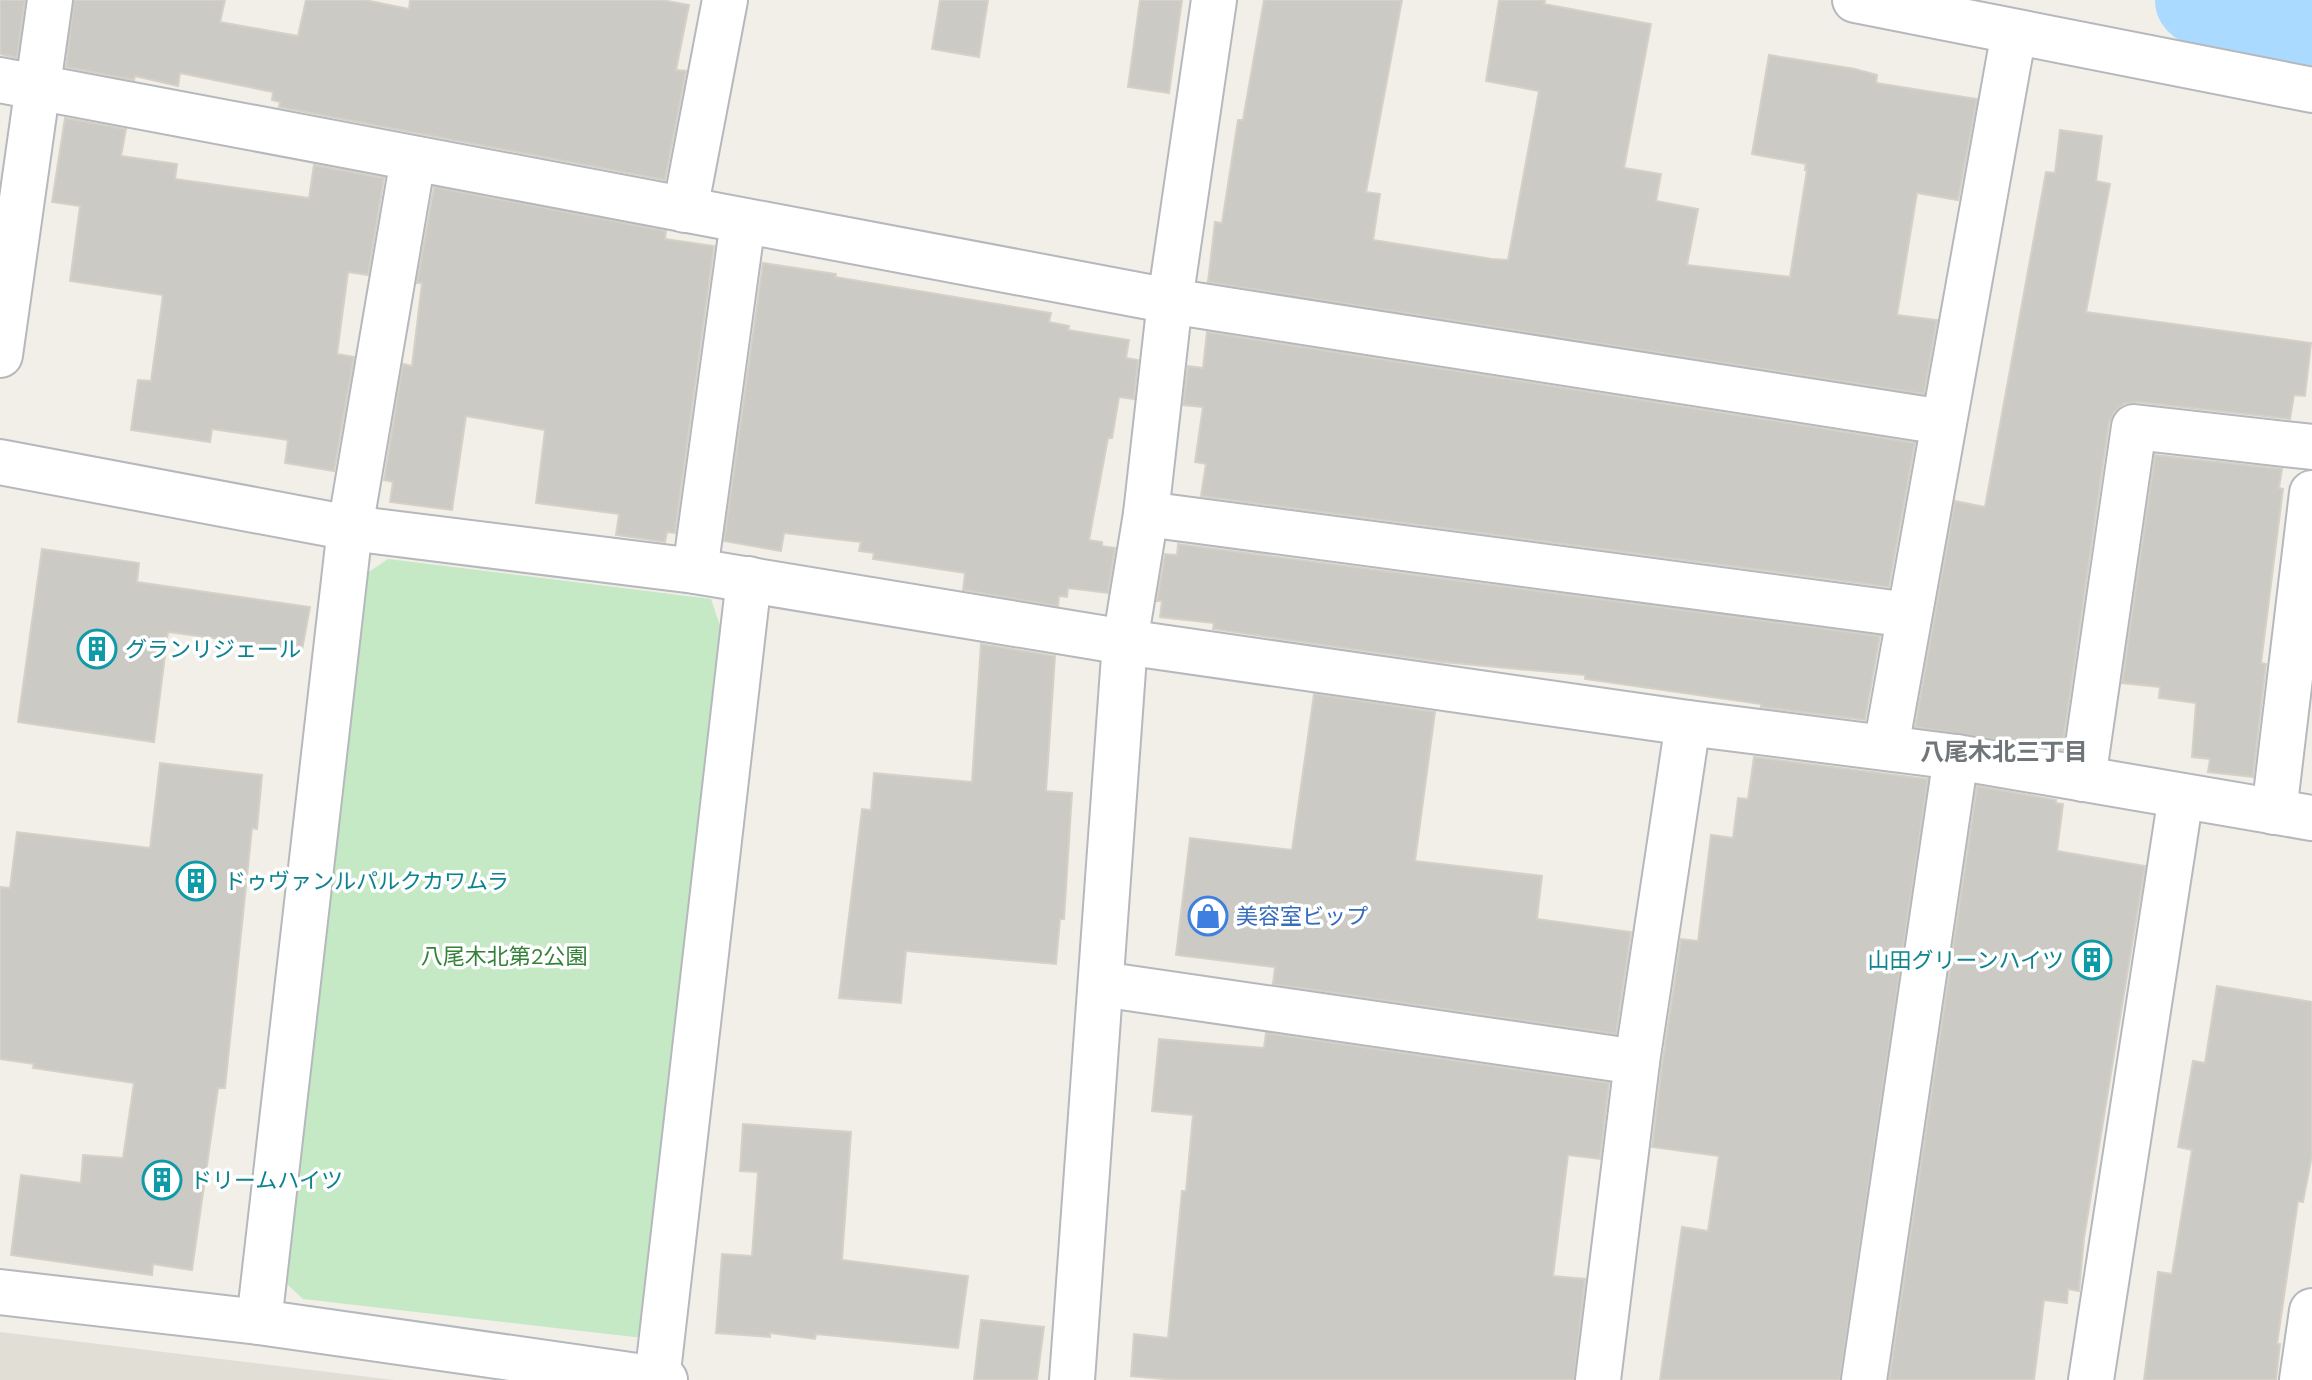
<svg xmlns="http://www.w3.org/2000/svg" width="2312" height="1380" viewBox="0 0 2312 1380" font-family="'DM Sans','Noto Sans JP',sans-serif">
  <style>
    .education { fill: #e1ded6 }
    .green { fill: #c5e8c5 }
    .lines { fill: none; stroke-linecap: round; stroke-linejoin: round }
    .river { stroke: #aadaff; stroke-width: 90 }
    .building { fill: #cccac5; stroke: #d6d1c6; stroke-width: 2 }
    .minor-casing { stroke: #b5b8bc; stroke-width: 48 }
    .minor { stroke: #fff; stroke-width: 44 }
    .labels { text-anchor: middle; stroke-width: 7; stroke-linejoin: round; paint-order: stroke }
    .culture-label { font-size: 22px; fill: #0d838f; stroke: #fff; text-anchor: start }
    .shop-label { font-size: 22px; fill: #366cbe; stroke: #fff; text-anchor: start }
    .park-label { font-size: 22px; fill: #348238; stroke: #fff }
    .neighbourhood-label { font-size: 24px; font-weight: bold; fill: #70757a; stroke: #fff }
  </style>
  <rect width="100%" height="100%" fill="#f1efe8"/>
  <polygon class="education" points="0,1332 394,1380 0,1380"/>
  <polygon class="green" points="388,559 711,599 721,629 643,1338 303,1299 287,1284 366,574"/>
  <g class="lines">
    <polyline class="river" points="2200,0 2312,25"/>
  </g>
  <g class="building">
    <polygon points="0,0 25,0 17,58 0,54"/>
    <polygon points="74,0 225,0 220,22 298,36 306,0 365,0 409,9 410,0 662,0 689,5 676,70 686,71 665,180 279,107 280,102 272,100 273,92 180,73 178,86 135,76 134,80 66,67"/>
    <polygon points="940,0 988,0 979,57 932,49"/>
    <polygon points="1140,0 1182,0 1169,93 1128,87"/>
    <polygon points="1264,0 1402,0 1366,192 1380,194 1373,240 1492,259 1508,260 1539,91 1486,81 1499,0 1545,0 1544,4 1651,24 1624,168 1661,174 1656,201 1698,209 1687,265 1790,277 1807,170 1805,170 1806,164 1752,154 1769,55 1855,69 1877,75 1876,83 1977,99 1958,200 1917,193 1897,315 1937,320 1924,394 1208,282 1215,222 1222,223 1238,120 1243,120"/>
    <polygon points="65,118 126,129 121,156 177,164 175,179 309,198 314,165 384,178 368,275 348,272 337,354 354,357 334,471 285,463 288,440 212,429 210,442 131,430 138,380 151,381 163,295 70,281 80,206 52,202"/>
    <polygon points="2060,130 2102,136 2096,181 2110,184 2086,312 2311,343 2305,396 2294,395 2290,419 2137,402 2124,404 2114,412 2109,423 2062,750 1915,727 1955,501 1985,507 2046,172 2055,173"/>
    <polygon points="434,187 666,231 665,239 714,246 675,533 667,532 665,542 616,535 619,514 536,503 545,430 466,416 452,510 390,502 393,482 384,480 403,364 412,366 422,283 417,283"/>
    <polygon points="763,263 836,274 835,277 1051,313 1049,322 1069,326 1068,330 1129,340 1126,358 1138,360 1134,399 1119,397 1112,438 1108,438 1089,540 1102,542 1102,546 1115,548 1108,593 1068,588 1067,597 1059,596 1058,606 963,590 965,573 873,559 874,553 859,551 861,542 784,533 781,551 724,541"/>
    <polygon points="1207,332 1915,443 1889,587 1201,496 1206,464 1195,462 1203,407 1183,405 1188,366 1203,368"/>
    <polygon points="2155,455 2282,469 2279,488 2283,489 2261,663 2266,664 2253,777 2208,772 2210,759 2192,757 2196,703 2159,698 2160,687 2122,683"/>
    <polygon points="1178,544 1880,636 1865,720 1761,707 1761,704 1585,679 1585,675 1442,662 1213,629 1214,623 1160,617 1162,601 1157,601 1165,554 1177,555"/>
    <polygon points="42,549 139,563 137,582 310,607 302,650 168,632 154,742 18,722"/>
    <polygon points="981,644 1055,656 1046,791 1072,793 1064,919 1060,919 1056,964 906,951 901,1003 839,998 862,809 871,810 874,773 972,782"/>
    <polygon points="1314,694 1435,712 1415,861 1542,876 1537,919 1631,932 1616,1034 1273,984 1275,967 1176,955 1190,838 1292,850"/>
    <polygon points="1754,757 1928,779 1840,1380 1660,1380 1682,1227 1708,1231 1719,1156 1652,1147 1662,1065 1681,939 1698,941 1711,835 1733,838 1738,798 1748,799"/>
    <polygon points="160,763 262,775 257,829 252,828 225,1088 218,1088 192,1270 153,1264 152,1275 11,1255 21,1175 81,1183 83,1155 123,1158 134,1083 33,1068 34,1064 0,1059 0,887 10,888 17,832 150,848"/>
    <polygon points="1977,786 2056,800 2056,803 2063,804 2057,851 2145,866 2084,1238 2079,1291 2068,1289 2067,1303 2044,1300 2034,1380 1889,1380"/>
    <polygon points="2217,986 2312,1002 2312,1155 2303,1202 2298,1201 2277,1344 2280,1344 2276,1380 2144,1380 2158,1272 2172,1274 2192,1150 2178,1147 2193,1061 2205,1063"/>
    <polygon points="1266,1033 1609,1083 1600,1159 1568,1155 1553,1276 1585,1279 1574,1380 1176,1380 1131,1376 1134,1334 1168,1338 1182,1191 1186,1191 1193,1115 1152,1111 1159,1039 1264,1048"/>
    <polygon points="743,1124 851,1132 842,1260 968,1276 958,1348 816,1334 815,1339 770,1333 770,1337 716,1333 722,1254 752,1256 758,1172 740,1171"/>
    <polygon points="981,1320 1044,1327 1037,1380 974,1380"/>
  </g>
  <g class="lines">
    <defs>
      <g id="minor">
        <polyline points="1855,0 2312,90"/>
        <polyline points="0,80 1170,301 1943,422"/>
        <polyline points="685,210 725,0"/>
        <polyline points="0,355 50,0"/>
        <polyline points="0,462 350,528 695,571 1125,642 1688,723 1956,757 2312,818"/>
        <polyline points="1146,514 1909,615"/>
        <polyline points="695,571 743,221"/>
        <polyline points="1886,747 2014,32"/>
        <polyline points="2083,779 2134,427 2312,447"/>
        <polyline points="2274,812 2312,493"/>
        <polyline points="1101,984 1637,1062"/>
        <polyline points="0,1292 259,1322 665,1380"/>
        <polyline points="259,1322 350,528 413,159"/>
        <polyline points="657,1380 749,579"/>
        <polyline points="1072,1380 1125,642 1146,514 1170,301 1214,0"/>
        <polyline points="1598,1380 1637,1062 1688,723"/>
        <polyline points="1864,1380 1956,757"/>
        <polyline points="2091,1380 2181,796"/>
        <polyline points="2302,1380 2312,1311"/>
      </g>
    </defs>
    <use href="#minor" class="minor-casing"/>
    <use href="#minor" class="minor"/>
  </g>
  <defs>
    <symbol id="building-ring" viewBox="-11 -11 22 22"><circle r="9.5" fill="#fff" stroke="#0f9aa8" stroke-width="1.5"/><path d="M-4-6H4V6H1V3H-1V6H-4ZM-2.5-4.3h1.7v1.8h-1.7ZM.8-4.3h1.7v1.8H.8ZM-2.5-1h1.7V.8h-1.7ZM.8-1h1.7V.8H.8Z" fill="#0f9aa8"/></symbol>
    <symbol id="shop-ring" viewBox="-11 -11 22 22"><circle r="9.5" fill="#fff" stroke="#3f7fe0" stroke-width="1.5"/><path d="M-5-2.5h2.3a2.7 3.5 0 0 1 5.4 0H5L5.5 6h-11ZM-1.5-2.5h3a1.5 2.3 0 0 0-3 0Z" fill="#3f7fe0"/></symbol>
  </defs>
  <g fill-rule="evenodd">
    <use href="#building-ring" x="75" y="627" width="44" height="44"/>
    <use href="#building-ring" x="174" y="859" width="44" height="44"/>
    <use href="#shop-ring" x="1186" y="894" width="44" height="44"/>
    <use href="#building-ring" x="2070" y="938" width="44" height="44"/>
    <use href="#building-ring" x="140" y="1158" width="44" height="44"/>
  </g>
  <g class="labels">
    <g class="culture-label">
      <text x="125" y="657">グランリジェール</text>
      <text x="224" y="889">ドゥヴァンルパルクカワムラ</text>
      <text x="2064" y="968" text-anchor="end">山田グリーンハイツ</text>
      <text x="190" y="1188">ドリームハイツ</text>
    </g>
    <g class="shop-label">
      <text x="1236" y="924">美容室ビップ</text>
    </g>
    <g class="park-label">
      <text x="504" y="964">八尾木北第2公園</text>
    </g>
    <g class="neighbourhood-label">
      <text x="2004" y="760">八尾木北三丁目</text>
    </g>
  </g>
</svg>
